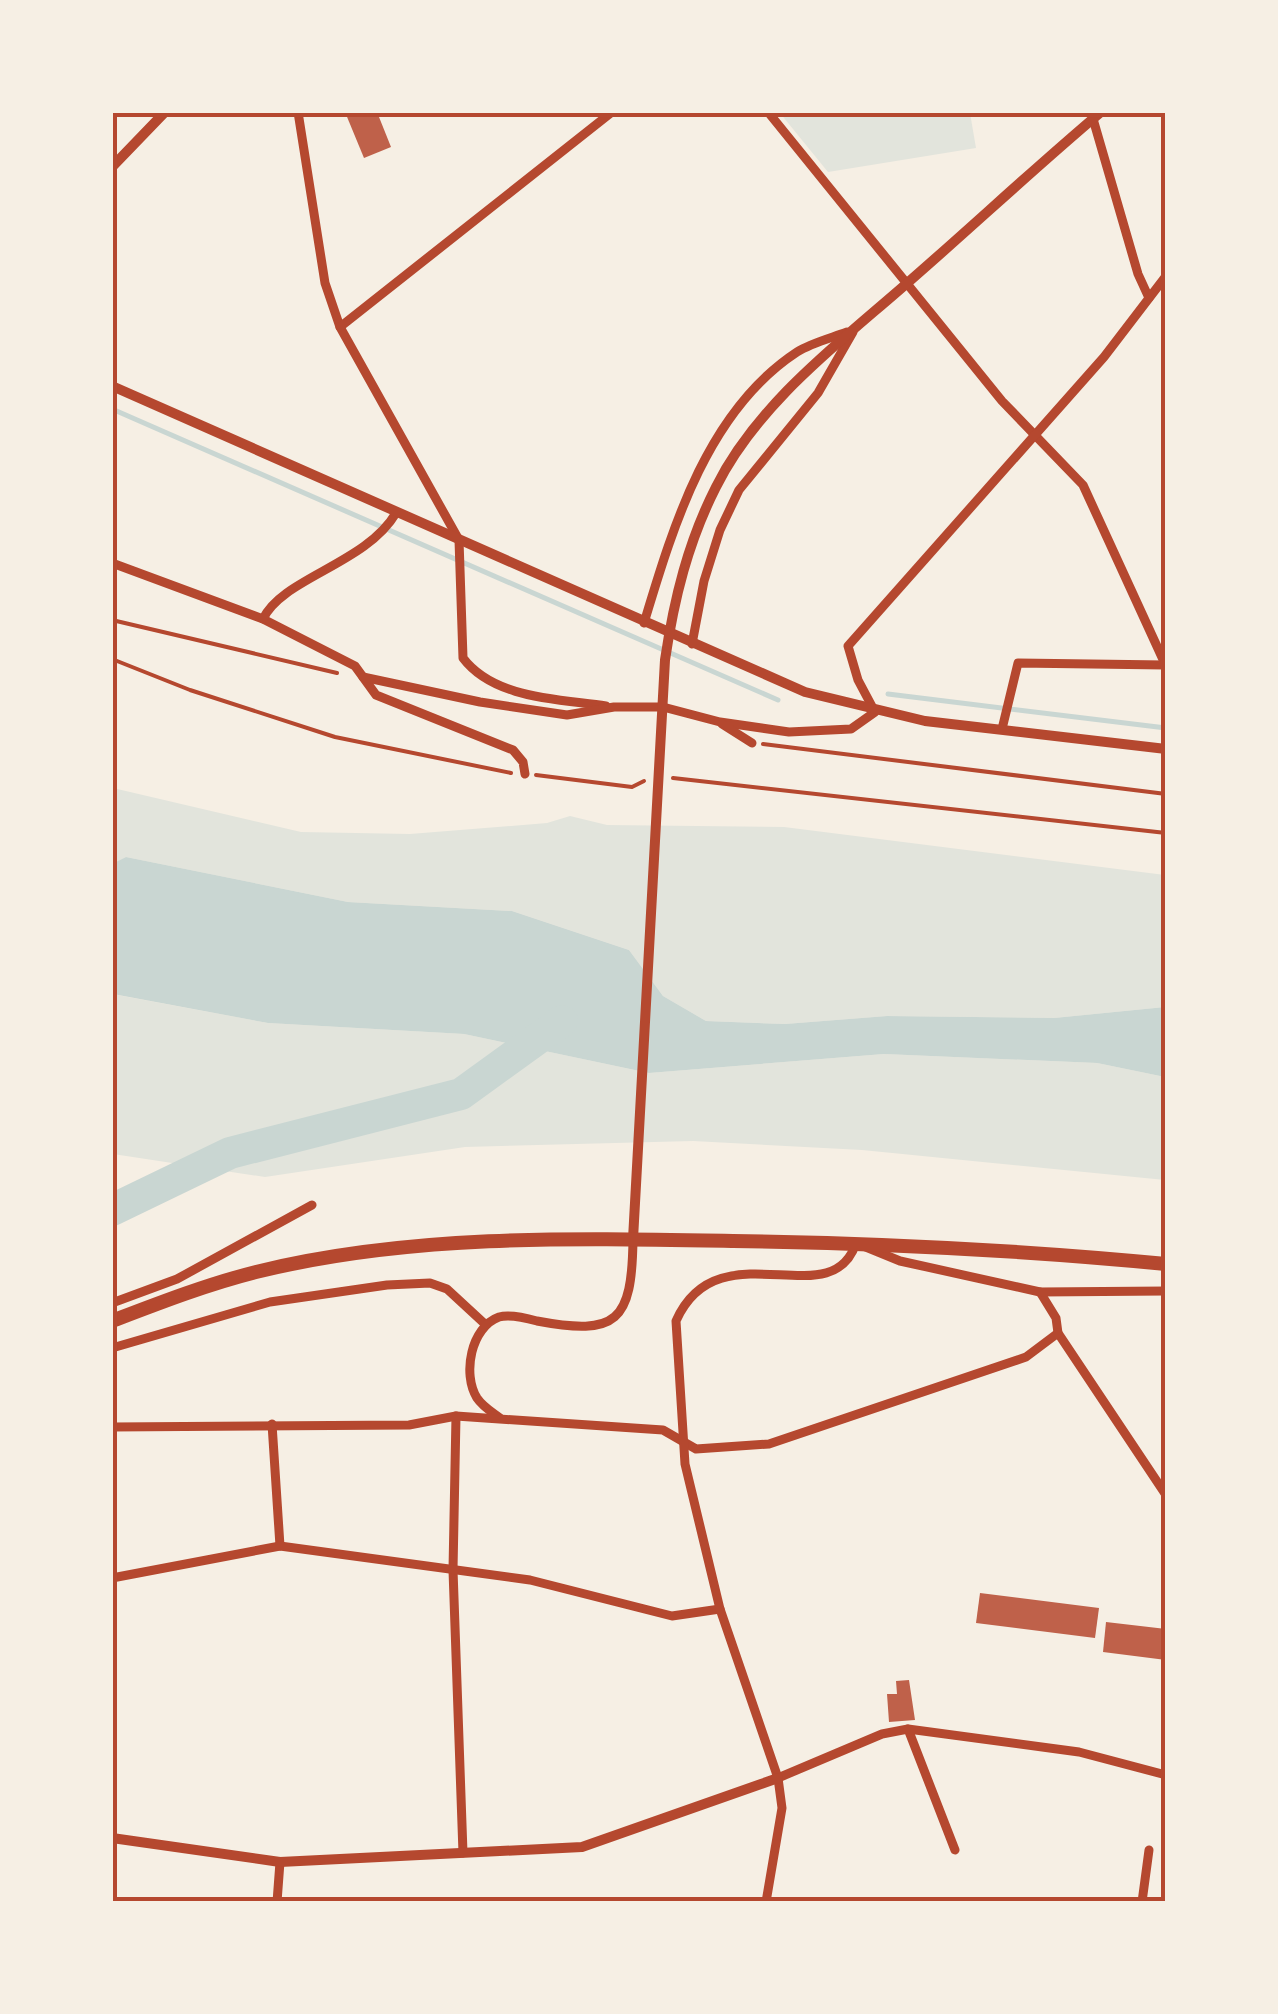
<svg xmlns="http://www.w3.org/2000/svg" width="1278" height="2014" viewBox="0 0 1278 2014" font-family="'Source Sans 3',sans-serif">
  <style>
    .green { fill: #e2e4dc }
    .water { fill: #c9d6d2 }
    .lines { fill: none; stroke-linecap: round; stroke-linejoin: round }
    .stream { stroke: #c9d6d2; stroke-width: 5 }
    .river { stroke: #c9d6d2; stroke-width: 32 }
    .building { fill: #bf614a }
    .path { stroke: #b5482f; stroke-width: 4 }
    .minor { stroke: #b5482f; stroke-width: 9 }
    .tertiary { stroke: #b5482f; stroke-width: 10 }
    .primary { stroke: #b5482f; stroke-width: 14 }
    .neatline { fill: none; stroke: #b5482f; stroke-width: 4 }
  </style>
  <rect width="100%" height="100%" fill="#f6efe4"/>
  <g class="green">
    <polygon points="780,113 970,113 976,148 828,172"/>
    <polygon points="113,788 301,832 410,834 547,823 570,816 607,825 784,827 1165,875 1165,1007 1054,1018 887,1016 785,1024 706,1021 663,996 629,950 512,911 348,902 126,857 113,864"/>
    <polygon points="112,994 268,1023 464,1034 649,1073 884,1054 1097,1063 1165,1077 1165,1180 862,1150 693,1141 465,1147 265,1177 113,1154"/>
  </g>
  <polygon class="water" points="126,857 348,902 512,911 629,950 663,996 706,1021 785,1024 887,1016 1054,1018 1165,1007 1165,1077 1097,1063 884,1054 649,1073 464,1034 268,1023 113,994 112,864"/>
  <g class="lines">
    <g class="stream">
      <polyline points="112,409 778,700"/>
      <polyline points="888,694 1166,728"/>
    </g>
    <polyline class="river" points="112,1210 230,1153 461,1094 562,1021"/>
  </g>
  <g class="building">
    <polygon points="345,112 377,112 391,147 364,158"/>
    <polygon points="980,1593 1099,1608 1095,1638 976,1623"/>
    <polygon points="1106,1622 1166,1629 1166,1660 1103,1652"/>
    <polygon points="909,1680 915,1720 889,1722 887,1694 897,1694 896,1681"/>
  </g>
  <g class="lines">
    <g class="path">
      <polyline points="112,620 337,673"/>
      <polyline points="112,659 190,690 335,737 511,773"/>
      <polyline points="763,744 1166,794"/>
      <polyline points="536,775 632,787 644,781"/>
      <polyline points="673,778 1166,833"/>
    </g>
    <g class="minor">
      <path d="M 298,112 L 325,283 L 340,327 L 459,540 L 463,658 C 494,699 559,699 606,706"/>
      <polyline points="768,112 1002,401 1083,485 1166,666"/>
      <polyline points="1091,112 1138,274 1149,298"/>
      <polyline points="340,327 612,112"/>
      <polyline points="112,563 263,619 355,666 376,695 513,750 523,762 525,774"/>
      <path d="M 263,619 C 282,578 366,564 396,513"/>
      <path d="M 644,623 C 673,527 707,411 797,352 C 811,343 831,338 847,332"/>
      <polyline points="692,644 704,581 720,530 739,490 818,393 853,332"/>
      <polyline points="363,677 480,702 567,715 614,707 663,707 720,722 789,732 851,729 875,712 858,680 848,646 1104,357 1166,276"/>
      <polyline points="722,724 752,743"/>
      <polyline points="1002,729 1018,663 1165,665"/>
      <polyline points="1040,1292 1056,1318 1058,1333 1166,1495"/>
      <polyline points="112,1303 177,1279 312,1205"/>
      <polyline points="112,1348 270,1302 387,1285 430,1283 447,1289 486,1325"/>
      <polyline points="456,1416 453,1570 463,1853"/>
      <path d="M 500,1418 C 492,1412 483,1407 477,1398 C 462,1374 471,1327 499,1317 C 510,1314 526,1318 537,1321 C 617,1336 632,1322 633,1239"/>
      <polyline points="272,1424 280,1546"/>
      <polyline points="112,1427 409,1425 456,1416 663,1430 696,1449 769,1444 1026,1357 1058,1333"/>
      <polyline points="112,1578 280,1546 530,1580 672,1616 720,1609"/>
      <polyline points="908,1729 955,1850"/>
      <polyline points="778,1778 882,1734 908,1729 1079,1752 1166,1775"/>
      <polyline points="277,1902 280,1862"/>
      <path d="M 766,1902 L 782,1808 L 778,1778 L 720,1609 L 685,1464 L 676,1321 C 718,1226 832,1318 856,1243 L 900,1261 L 1040,1292 L 1166,1291"/>
      <polyline points="1142,1902 1149,1850"/>
    </g>
    <g class="tertiary">
      <polyline points="112,167 165,112"/>
      <polyline points="112,386 805,692 925,721 1166,749"/>
      <path d="M 633,1239 L 665,660 C 674,599 688,542 716,487 C 759,401 843,340 913,278 C 976,223 1037,166 1101,112"/>
      <polyline points="112,1838 280,1862 582,1847 778,1778"/>
    </g>
    <path class="primary" d="M 112,1321 C 159,1303 208,1284 256,1272 C 410,1234 576,1238 733,1241 C 878,1243 1021,1250 1166,1264"/>
  </g>
  <rect width="1278" height="2014" fill="none" stroke="#f6efe4" stroke-width="230"/>
  <rect x="115" y="115" width="1048" height="1784" class="neatline"/>
</svg>
